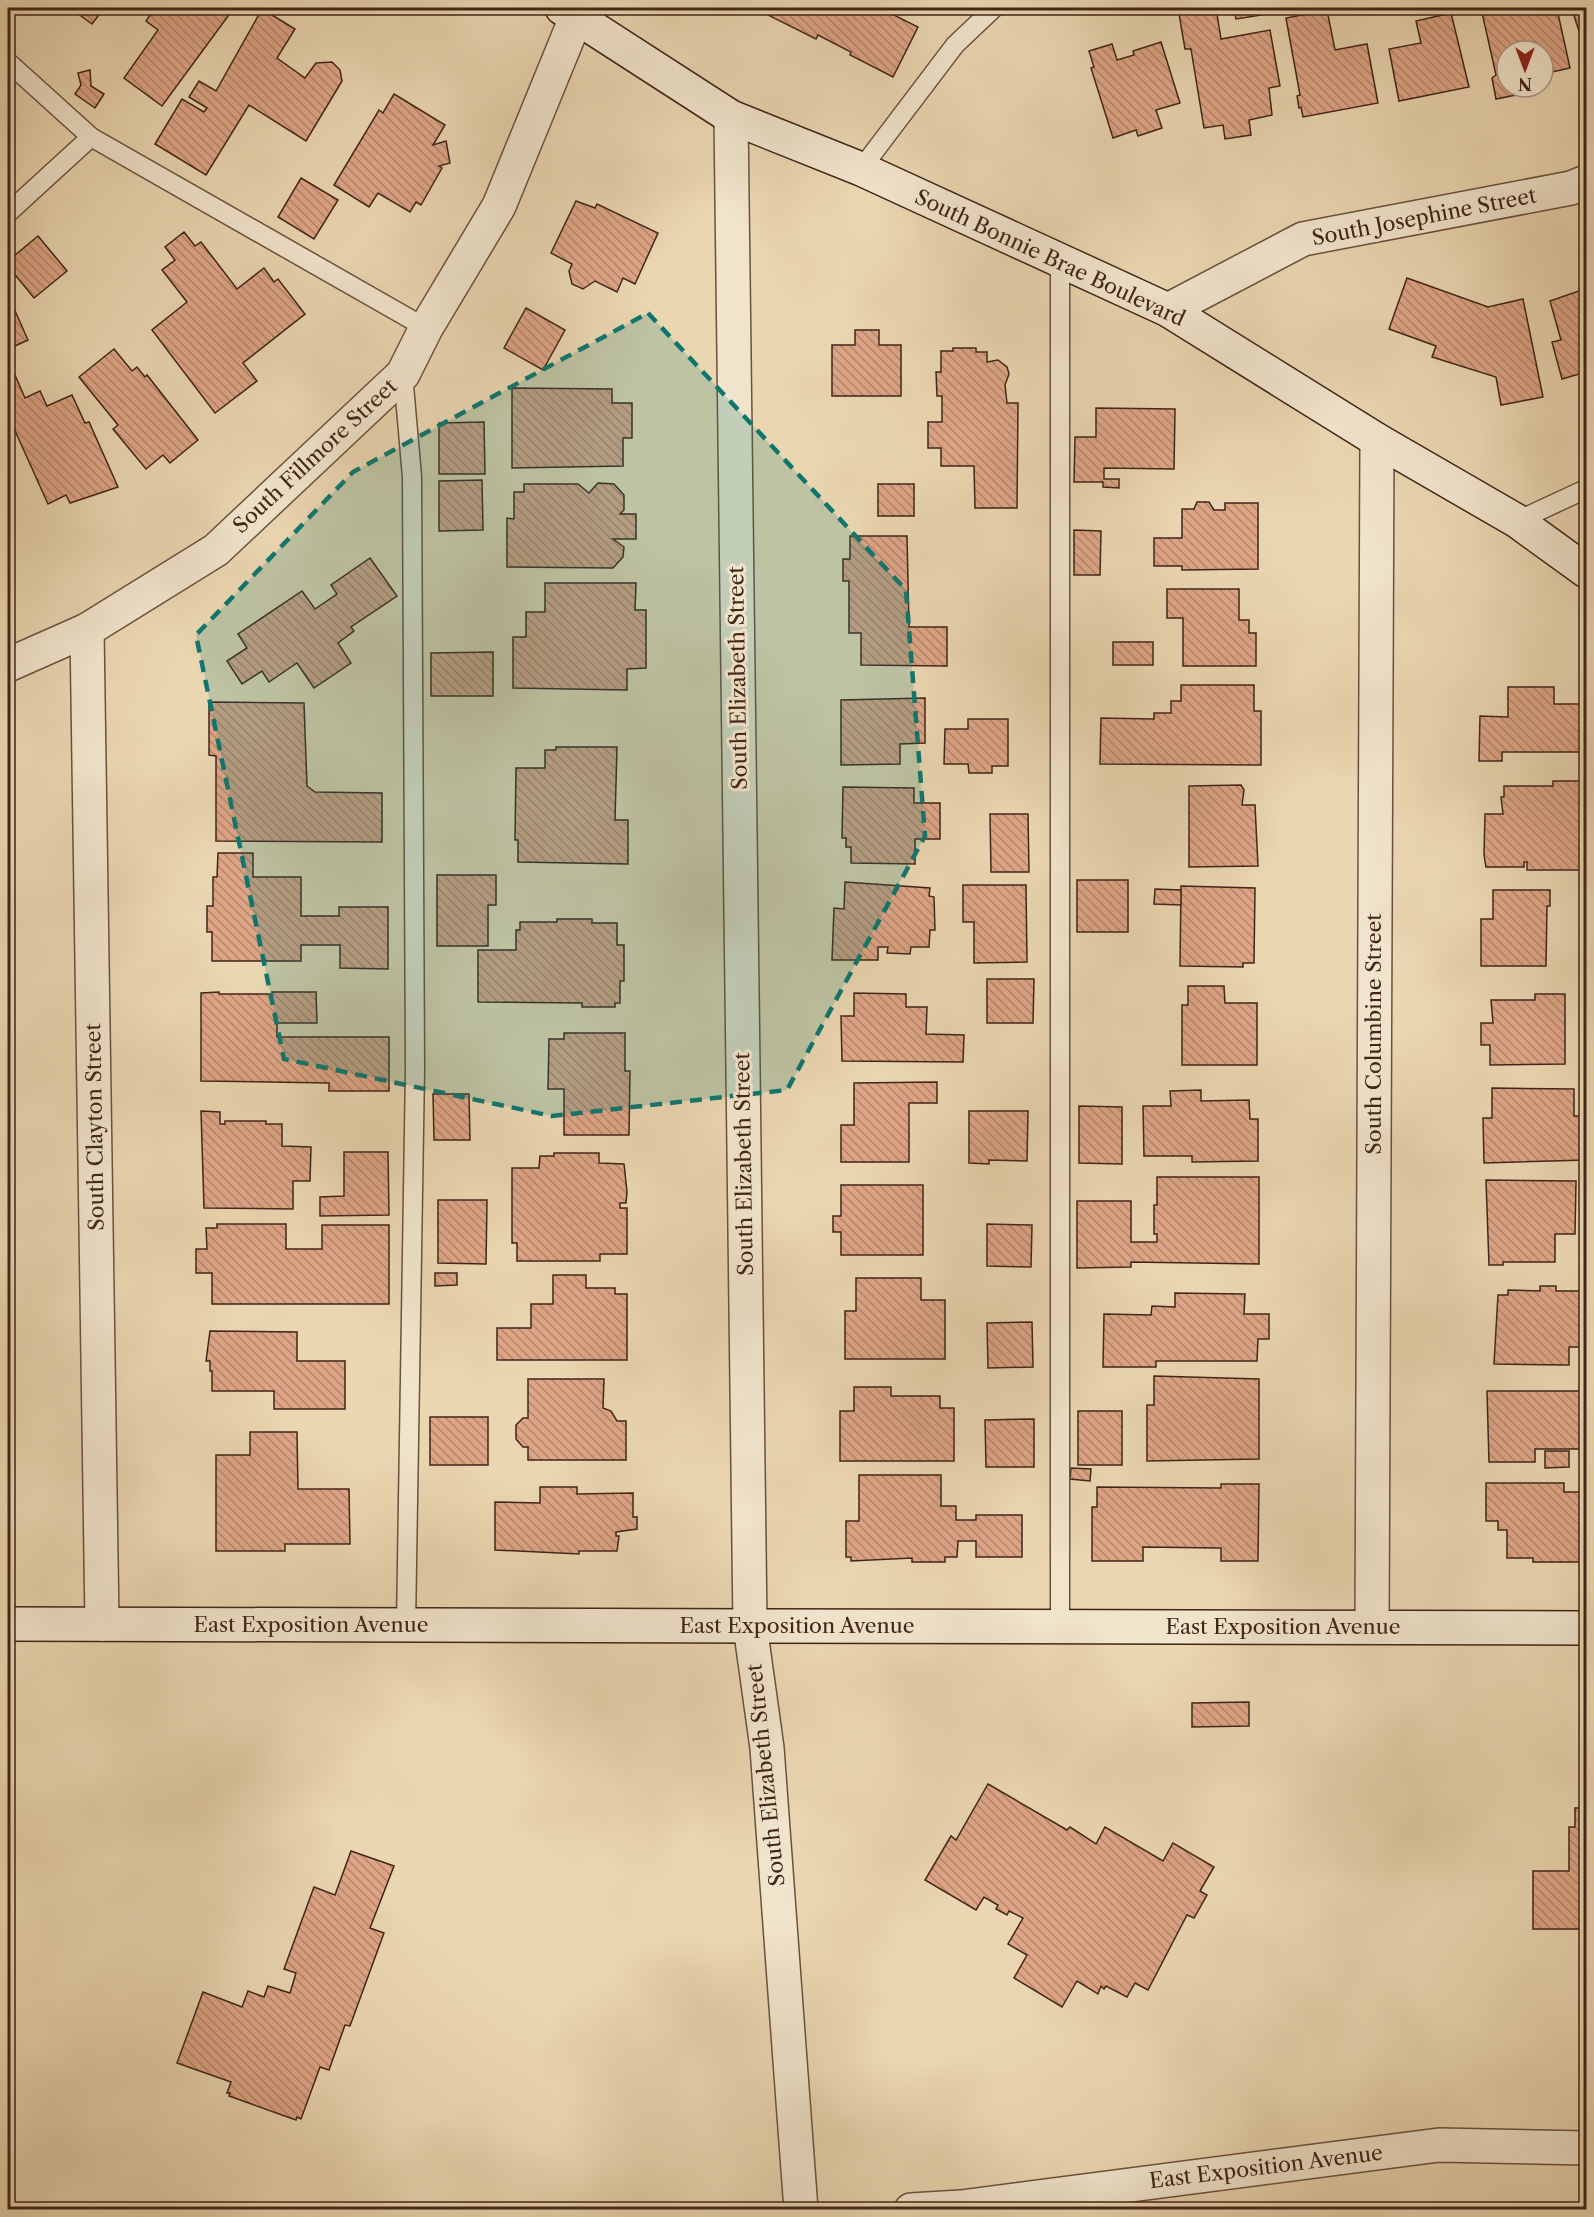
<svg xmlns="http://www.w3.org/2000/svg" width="1594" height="2217" viewBox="0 0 1594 2217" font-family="'Libre Caslon Text',serif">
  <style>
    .building { fill: url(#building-back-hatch); stroke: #402518; stroke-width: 1.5 }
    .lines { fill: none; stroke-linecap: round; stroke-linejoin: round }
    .lane-casing { stroke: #6a513e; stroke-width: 21 }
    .street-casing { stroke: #6a513e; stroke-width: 36 }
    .secondary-casing { stroke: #402518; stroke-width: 36 }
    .lane { stroke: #f1e4cc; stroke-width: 18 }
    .street { stroke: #f1e4cc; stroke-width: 33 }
    .secondary { stroke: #f1e4cc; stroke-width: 33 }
    .marked { fill: #0f766e; fill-opacity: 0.2; stroke: #0f766e; stroke-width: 4.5; stroke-dasharray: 12 8; stroke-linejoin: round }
    .labels { text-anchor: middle; stroke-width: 6; stroke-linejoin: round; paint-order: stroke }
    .street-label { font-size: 21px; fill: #402518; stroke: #f1e4cc }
  </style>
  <defs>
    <pattern id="building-back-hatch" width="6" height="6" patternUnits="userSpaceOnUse" patternTransform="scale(1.5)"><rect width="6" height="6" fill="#dea586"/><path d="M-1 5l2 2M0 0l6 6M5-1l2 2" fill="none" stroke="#b5866d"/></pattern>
  </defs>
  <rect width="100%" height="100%" fill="#ead6b1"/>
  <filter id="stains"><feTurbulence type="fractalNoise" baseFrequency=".00333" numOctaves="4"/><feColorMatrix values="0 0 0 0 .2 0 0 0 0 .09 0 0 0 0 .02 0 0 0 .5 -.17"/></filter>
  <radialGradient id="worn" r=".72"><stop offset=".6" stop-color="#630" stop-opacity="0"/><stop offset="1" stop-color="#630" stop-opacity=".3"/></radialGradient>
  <g class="building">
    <polygon points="70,8 104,8 92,24"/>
    <polygon points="145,8 234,8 162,106 124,78 158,30 146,21 152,12"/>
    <polygon points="754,8 867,8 873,10 880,8 918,27 893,77 850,55 851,52 818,35 816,39"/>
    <polygon points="1178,8 1216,8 1221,39 1270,30 1280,86 1269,88 1272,115 1249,120 1251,135 1225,139 1223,125 1204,128 1191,49 1185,49"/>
    <polygon points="1234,8 1260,8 1262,15 1236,19"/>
    <polygon points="1481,8 1540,8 1541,13 1557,9 1570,68 1543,74 1543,51 1507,51 1507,87 1535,87 1536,91 1496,99 1492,78 1496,75"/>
    <polygon points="1572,8 1586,8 1586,51 1576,22"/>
    <polygon points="262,9 295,29 277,58 305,78 316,63 332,62 340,70 342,81 306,141 249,105 206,175 155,144 182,99 204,112 207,108 189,97 199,81 216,91"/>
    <polygon points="1327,10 1335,50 1367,44 1378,103 1303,117 1301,107 1299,108 1297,96 1300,95 1286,18"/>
    <polygon points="1451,13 1469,87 1399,101 1389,49 1421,43 1416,21"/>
    <polygon points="1161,42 1180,103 1156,110 1162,128 1138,136 1136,130 1113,138 1091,68 1094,67 1089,51 1112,44 1117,60 1134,55 1133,51"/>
    <polygon points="90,70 91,86 104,94 95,108 75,94 81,85 78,73"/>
    <polygon points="394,94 445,125 433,145 446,141 450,163 439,166 442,168 421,205 416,202 410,212 378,193 369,207 334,185 379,110 383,113"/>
    <polygon points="301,178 338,200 314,239 278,217"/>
    <polygon points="576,201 595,208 597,204 658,233 635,284 623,278 617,292 595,281 583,289 572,284 569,271 572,264 551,253"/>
    <polygon points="184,232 195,246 201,242 237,289 264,268 274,282 278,279 305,314 243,363 257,381 215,413 152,330 187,302 162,270 175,260 165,247"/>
    <polygon points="38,236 67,271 34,298 8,266 8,261"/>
    <polygon points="1407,278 1488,307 1523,299 1543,397 1501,405 1496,377 1432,357 1436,346 1389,329"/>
    <polygon points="1586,281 1586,372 1562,379 1552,342 1561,340 1550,301 1579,291 1580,285"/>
    <polygon points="8,295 28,340 8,349"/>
    <polygon points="526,308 565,330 543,370 504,348"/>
    <polygon points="855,330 879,330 879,345 901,345 901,396 832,396 832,345 855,345"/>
    <polygon points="953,348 976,348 976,352 987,352 987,362 998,360 1007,367 1009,374 1005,385 1007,403 1018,403 1017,508 975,508 974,466 941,466 941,448 928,448 928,422 942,422 942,396 937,396 936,372 941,372 941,351 953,351"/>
    <polygon points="114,349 132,371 137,367 145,377 147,375 198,440 170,463 163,455 146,469 113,429 118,425 79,377"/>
    <polygon points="8,359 25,398 40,391 47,406 72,395 85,423 89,422 118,487 70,503 66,495 48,504 8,415"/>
    <polygon points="512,388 612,389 612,403 632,403 632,438 623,438 623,466 512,468"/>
    <polygon points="1096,408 1175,409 1174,469 1104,468 1104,479 1119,479 1119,488 1103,487 1103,482 1074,482 1075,437 1096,437"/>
    <polygon points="484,422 485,474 439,474 439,423"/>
    <polygon points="482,480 483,530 439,531 439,481"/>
    <polygon points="598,483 614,484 624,495 624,510 620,514 636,514 636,539 613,539 624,547 623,557 613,568 507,567 507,518 514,519 514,492 524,492 524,484 578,484 589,493"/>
    <rect x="878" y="484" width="36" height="32"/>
    <polygon points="1197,502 1209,502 1214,510 1225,510 1225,503 1258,503 1258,569 1182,570 1182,566 1154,566 1154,538 1182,538 1182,509 1194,509"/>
    <polygon points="1074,530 1101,531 1100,575 1074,575"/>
    <polygon points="850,536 907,536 909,627 947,627 947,666 861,665 861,633 849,633 849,581 843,581 843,559 850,559"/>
    <polygon points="370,558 397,596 351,627 354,631 338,643 351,663 314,688 297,663 269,682 262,671 242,684 227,661 247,648 238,634 302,591 315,609 337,594 331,585"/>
    <polygon points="545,583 636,583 635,610 646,610 646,668 627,669 627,690 513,688 513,637 526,637 526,612 545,612"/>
    <polygon points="1167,589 1239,589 1239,620 1249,620 1249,633 1256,633 1256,666 1183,666 1183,618 1167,618"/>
    <rect x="1113" y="642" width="40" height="23"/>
    <polygon points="493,652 493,696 431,696 431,653"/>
    <polygon points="1181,685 1254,685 1254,711 1261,711 1261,765 1100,764 1101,718 1154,719 1154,713 1171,713 1171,701 1181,701"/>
    <polygon points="1508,687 1554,687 1554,704 1586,704 1586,752 1502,752 1502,761 1479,761 1480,716 1508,717"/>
    <polygon points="925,698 925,743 900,744 900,764 841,765 841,700"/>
    <polygon points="209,702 304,703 307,786 315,792 382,793 382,842 216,841 216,756 209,755"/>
    <polygon points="968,719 1008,719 1008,766 992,766 992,773 969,773 968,764 944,764 945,729 968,729"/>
    <polygon points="556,747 617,747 615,820 628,820 628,864 518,862 518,840 515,840 516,768 545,768 545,750 556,750"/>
    <polygon points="1553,781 1586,781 1586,870 1527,870 1527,862 1524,862 1524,867 1486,867 1484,855 1485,814 1503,814 1501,797 1504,797 1504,786 1553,786"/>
    <polygon points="1241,785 1244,790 1242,805 1255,805 1258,866 1189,867 1189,786"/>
    <polygon points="843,787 914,788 914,803 940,803 940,839 915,839 915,864 851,863 851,847 846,847 846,838 842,838"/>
    <polygon points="990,814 1028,814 1029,872 991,872"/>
    <polygon points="218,853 253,853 253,877 301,877 301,916 339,916 339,907 388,907 388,969 340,968 340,945 301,945 301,961 212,961 212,932 207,932 207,906 213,906 213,877 217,877"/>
    <polygon points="437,875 496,875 496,905 488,905 488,946 437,946"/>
    <rect x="1077" y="880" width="51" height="52"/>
    <polygon points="845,882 930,888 929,896 934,897 935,930 930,930 929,947 911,947 910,954 887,953 888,947 878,947 878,960 832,960 834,908 844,909"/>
    <polygon points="963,885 1026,885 1027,962 974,963 974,922 963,922"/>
    <polygon points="1181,886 1255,888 1254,963 1243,963 1243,967 1180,966"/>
    <polygon points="1155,889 1181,890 1181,905 1154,904"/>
    <polygon points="1493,890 1550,890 1550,906 1547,906 1546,966 1481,966 1481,919 1493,919"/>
    <polygon points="557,919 592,919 592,923 617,923 617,945 624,945 624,981 620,981 620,1003 615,1003 615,1007 582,1007 582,1003 478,1002 478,950 516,950 516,930 520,930 520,922 557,922"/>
    <polygon points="987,979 1034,979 1033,1023 987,1023"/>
    <polygon points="1188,986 1224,986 1225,1003 1257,1003 1257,1065 1182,1065 1182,1005 1188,1005"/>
    <polygon points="219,992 219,994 272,994 272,992 316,992 317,1023 277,1023 277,1037 389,1037 389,1091 329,1091 329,1083 201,1081 201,993"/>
    <polygon points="854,993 906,994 906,1007 927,1007 926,1034 964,1035 963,1062 842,1061 841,1016 854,1016"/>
    <polygon points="1535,994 1565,994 1565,1064 1490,1065 1490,1045 1481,1045 1481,1023 1493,1023 1491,1000 1535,1000"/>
    <polygon points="564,1033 625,1033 625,1071 630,1071 629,1135 564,1135 564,1089 548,1089 549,1039 564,1039"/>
    <polygon points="937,1082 937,1103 909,1103 909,1162 841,1162 841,1125 854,1125 854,1083"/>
    <polygon points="1492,1088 1574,1089 1574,1116 1586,1116 1586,1160 1484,1163 1483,1118 1492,1118"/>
    <polygon points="1201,1090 1201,1101 1249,1100 1250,1119 1258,1119 1258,1161 1192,1162 1192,1156 1144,1156 1143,1106 1171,1106 1170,1091"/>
    <polygon points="433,1094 469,1094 470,1140 434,1140"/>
    <polygon points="1079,1106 1122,1107 1122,1164 1079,1163"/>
    <polygon points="201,1111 220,1112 220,1124 225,1124 225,1121 266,1121 266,1124 282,1124 282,1146 311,1147 310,1181 293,1181 293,1209 204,1208"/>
    <polygon points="969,1111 1028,1111 1027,1161 989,1160 989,1164 969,1163"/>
    <polygon points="344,1152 388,1152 389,1215 320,1216 320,1197 344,1196"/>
    <polygon points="554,1153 599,1153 599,1163 624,1164 627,1192 626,1203 620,1203 620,1208 627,1208 627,1254 600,1254 600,1261 517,1261 517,1243 512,1243 512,1168 539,1168 540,1156 554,1156"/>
    <polygon points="1157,1177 1259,1177 1259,1264 1131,1262 1131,1267 1077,1268 1077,1201 1131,1201 1131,1242 1157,1242 1157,1234 1154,1234 1154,1205 1157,1205"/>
    <polygon points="1486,1180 1576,1181 1575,1234 1555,1234 1555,1262 1503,1262 1503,1265 1489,1265"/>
    <polygon points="841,1185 923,1185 923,1255 841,1255 841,1232 833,1232 833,1216 841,1216"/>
    <polygon points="438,1200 487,1200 486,1264 438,1263"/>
    <polygon points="217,1224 286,1224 286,1249 322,1249 322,1225 389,1225 389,1304 212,1304 212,1273 196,1273 196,1249 207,1249 206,1228 217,1228"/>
    <polygon points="987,1224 1032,1225 1031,1267 987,1266"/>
    <polygon points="435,1273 457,1273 457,1285 435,1286"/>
    <polygon points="553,1275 586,1275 586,1288 615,1288 615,1294 627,1294 627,1360 497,1360 497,1328 531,1328 531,1304 553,1304"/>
    <polygon points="856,1278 921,1278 921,1300 945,1300 945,1359 845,1359 845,1311 856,1311"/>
    <polygon points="1540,1286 1556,1286 1556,1291 1584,1291 1586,1347 1569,1347 1569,1365 1494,1364 1498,1295 1508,1295 1508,1290 1540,1291"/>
    <polygon points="1175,1293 1243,1294 1245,1294 1244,1314 1269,1314 1269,1339 1258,1339 1257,1361 1156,1361 1156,1367 1103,1367 1104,1314 1151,1315 1152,1306 1175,1307"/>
    <polygon points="1032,1322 1033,1367 988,1368 987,1323"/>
    <polygon points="210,1331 297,1332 297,1361 345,1361 345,1409 274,1409 274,1391 212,1391 212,1371 210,1371 210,1361 206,1361"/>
    <polygon points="1154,1376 1259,1379 1259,1459 1147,1461 1147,1405 1154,1405"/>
    <polygon points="528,1379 604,1379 603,1408 611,1411 617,1421 626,1421 626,1460 528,1460 528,1447 523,1447 516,1439 516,1425 523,1418 528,1418"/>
    <polygon points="854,1387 891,1387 891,1396 940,1396 940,1408 954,1408 954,1461 840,1461 840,1411 854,1411"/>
    <polygon points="1487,1391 1582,1391 1582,1449 1535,1449 1535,1462 1489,1462"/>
    <rect x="1078" y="1411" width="44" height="54"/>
    <rect x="430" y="1417" width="58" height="48"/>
    <polygon points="1034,1419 1034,1467 986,1467 985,1420"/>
    <polygon points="250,1432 297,1432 298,1489 349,1489 350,1544 285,1544 285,1551 216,1551 216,1455 250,1455"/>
    <polygon points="1545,1451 1569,1451 1569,1467 1545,1468"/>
    <polygon points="1071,1468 1091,1469 1090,1481 1070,1479"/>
    <polygon points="859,1475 941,1475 941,1506 956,1506 956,1520 976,1520 976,1515 1022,1515 1022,1557 976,1557 976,1541 958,1541 957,1557 945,1557 945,1562 912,1562 912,1558 851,1561 851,1557 846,1557 846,1521 859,1521"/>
    <polygon points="1486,1483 1564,1483 1564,1492 1579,1492 1586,1500 1586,1562 1533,1562 1533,1558 1507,1558 1507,1530 1498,1530 1498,1521 1486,1521"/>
    <polygon points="1221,1484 1259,1484 1258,1561 1221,1561 1221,1548 1143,1547 1143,1561 1092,1561 1092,1507 1097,1507 1097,1487 1221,1488"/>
    <polygon points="540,1487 577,1487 577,1494 633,1493 633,1517 637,1517 637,1529 616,1532 616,1536 619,1536 617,1551 579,1551 579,1554 495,1550 495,1502 540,1503"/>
    <polygon points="1249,1702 1249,1726 1192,1727 1192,1703"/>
    <polygon points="988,1784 1067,1830 1070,1827 1096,1844 1105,1827 1163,1861 1173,1843 1214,1867 1200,1891 1207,1895 1194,1918 1187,1915 1148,1990 1135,1983 1127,1997 1106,1986 1104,1989 1101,1986 1098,1994 1077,1981 1062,2007 1014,1978 1027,1955 1008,1944 1023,1918 1009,1911 1007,1915 996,1909 998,1905 984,1897 976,1910 925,1880 951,1836 956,1840"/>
    <polygon points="1575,1808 1586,1808 1586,1929 1533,1929 1533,1871 1569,1871 1569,1827 1575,1827"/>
    <polygon points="351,1851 394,1866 370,1928 384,1933 350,2026 345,2025 329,2070 320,2067 301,2119 297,2117 296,2120 229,2096 230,2093 227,2093 231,2082 177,2063 203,1992 242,2007 248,1991 264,1997 268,1986 290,1993 296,1973 284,1969 314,1887 335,1895"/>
  </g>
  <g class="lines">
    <defs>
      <g id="lane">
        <polyline points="8,62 91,137 426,328"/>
        <polyline points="861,169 955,45 994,8"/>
        <polyline points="8,213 91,137"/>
        <polyline points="403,374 412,477 415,1068 406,1625"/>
        <polyline points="1517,521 1586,489"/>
        <polyline points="1060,1627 1060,260"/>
      </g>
      <g id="street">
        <polyline points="731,117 750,1626 767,1748 801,2210"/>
        <polyline points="1168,310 1303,239 1571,188 1586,182"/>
        <polyline points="87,630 102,1624"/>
        <polyline points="8,665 87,630 216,550 403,374 426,328 499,206 580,8"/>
        <polyline points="1372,1627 1377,440"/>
        <polyline points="911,2210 961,2207 1439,2145 1586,2148"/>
      </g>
      <g id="secondary">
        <polyline points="562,8 731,117 861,169 1168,310 1377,440 1517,521 1586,571"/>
        <polyline points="8,1624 1586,1628"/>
      </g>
    </defs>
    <use href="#lane" class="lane-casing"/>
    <use href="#street" class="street-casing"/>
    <use href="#secondary" class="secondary-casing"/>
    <use href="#lane" class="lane"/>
    <use href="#street" class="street"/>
    <use href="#secondary" class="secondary"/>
  </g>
  <path class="marked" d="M 648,313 L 906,590 L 925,836 L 787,1090 L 552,1116 L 284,1059 L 196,635 L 353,472 Z"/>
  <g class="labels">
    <g class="street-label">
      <text transform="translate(1424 217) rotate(-11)" y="7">South Josephine Street</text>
      <text transform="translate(1050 258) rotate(25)" y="7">South Bonnie Brae Boulevard</text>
      <text transform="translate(315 456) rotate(-43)" y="7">South Fillmore Street</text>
      <text transform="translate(738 678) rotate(-91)" y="7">South Elizabeth Street</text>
      <text transform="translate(1374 1034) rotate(-90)" y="7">South Columbine Street</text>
      <text transform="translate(95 1127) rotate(-91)" y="7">South Clayton Street</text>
      <text transform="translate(744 1164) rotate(-91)" y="7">South Elizabeth Street</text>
      <text x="311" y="1632">East Exposition Avenue</text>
      <text x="797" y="1633">East Exposition Avenue</text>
      <text x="1283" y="1634">East Exposition Avenue</text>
      <text transform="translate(766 1775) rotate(-96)" y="7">South Elizabeth Street</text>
      <text transform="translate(1266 2167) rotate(-7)" y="7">East Exposition Avenue</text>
    </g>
  </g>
  <rect width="1594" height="2217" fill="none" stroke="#ead6b1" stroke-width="30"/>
  <rect x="9" y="9" width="1576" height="2199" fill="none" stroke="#402518" stroke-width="3"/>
  <rect x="15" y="15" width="1564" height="2187" fill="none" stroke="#402518" stroke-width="1.5"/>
  <g transform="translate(1525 69) rotate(180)"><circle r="28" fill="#f1e4cc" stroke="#aa9884" stroke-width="1.5"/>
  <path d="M0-4.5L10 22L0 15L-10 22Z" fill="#8f2418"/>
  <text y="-9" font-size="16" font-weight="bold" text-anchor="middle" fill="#402518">N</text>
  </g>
  <rect width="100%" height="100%" filter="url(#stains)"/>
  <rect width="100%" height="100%" fill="url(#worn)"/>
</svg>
